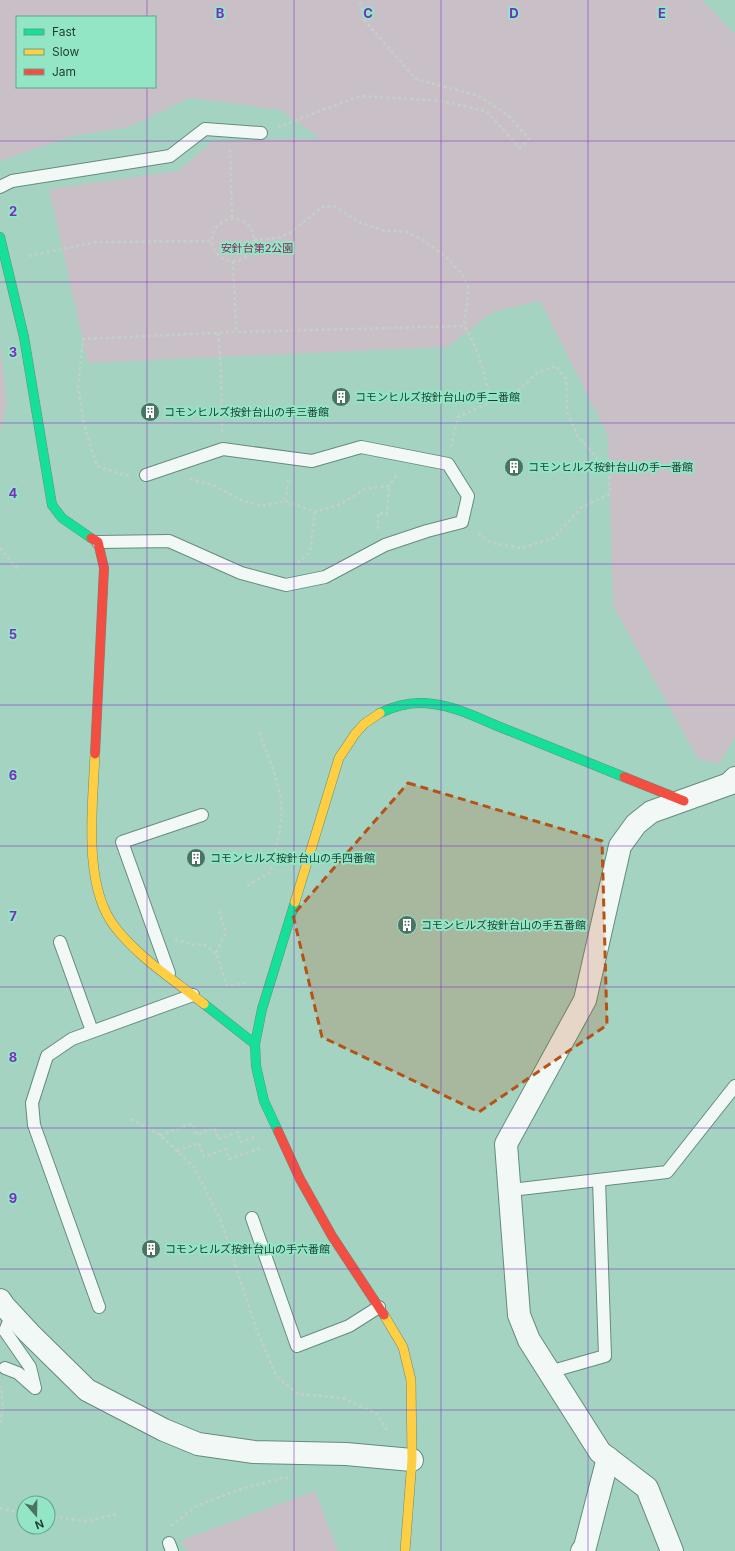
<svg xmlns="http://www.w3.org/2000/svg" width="735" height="1551" viewBox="0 0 735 1551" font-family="Inter,'Noto Sans JP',sans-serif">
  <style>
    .green { fill: #c9c0c7; fill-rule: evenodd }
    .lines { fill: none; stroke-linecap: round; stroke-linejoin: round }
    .lane-casing { stroke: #658c7e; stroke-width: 14 }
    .street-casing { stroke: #658c7e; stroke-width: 24 }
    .fast-casing { stroke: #658c7e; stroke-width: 10 }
    .slow-casing { stroke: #658c7e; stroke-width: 10 }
    .jam-casing { stroke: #658c7e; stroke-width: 10 }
    .path { stroke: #c2d0ca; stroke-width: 2.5; stroke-dasharray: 3 3; stroke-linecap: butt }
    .lane { stroke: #f2f8f6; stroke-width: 12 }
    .street { stroke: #f2f8f6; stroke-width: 22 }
    .fast { stroke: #16e098; stroke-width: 9 }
    .slow { stroke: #ffcf43; stroke-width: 9 }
    .jam { stroke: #f24e42; stroke-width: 9 }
    .marked { fill: #b55215; fill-opacity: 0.2; stroke: #b55215; stroke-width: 3; stroke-dasharray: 8 5; stroke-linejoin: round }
    .grid { fill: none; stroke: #7b2cbf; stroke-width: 1; stroke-opacity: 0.55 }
    .labels { text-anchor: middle; stroke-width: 4; stroke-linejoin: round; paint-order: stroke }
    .park-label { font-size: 11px; fill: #802b5d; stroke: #92e6c5 }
    .poi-label { font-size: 11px; fill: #1b3e31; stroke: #92e6c5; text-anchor: start }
    .grid-label { font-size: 13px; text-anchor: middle; font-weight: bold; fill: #7b2cbf; stroke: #92e6c5; stroke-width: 4; stroke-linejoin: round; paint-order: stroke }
  </style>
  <rect width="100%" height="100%" fill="#a5d3c1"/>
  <g class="green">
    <path d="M 0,0 L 702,0 L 735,34 L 735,737 L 719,764 L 698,759 L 613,606 L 608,436 L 540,301 L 493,312 L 447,347 L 88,363 L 49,189 L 178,171 L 212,142 L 288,139 L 321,139 L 280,110 L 189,98 L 129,127 L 73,136 L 0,161 ZM 17,17 L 155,17 L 155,87 L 17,87 Z"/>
    <polygon points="0,345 7,405 0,431"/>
    <polygon points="315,1491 338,1551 186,1551 182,1540"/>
  </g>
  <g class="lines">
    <defs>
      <g id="lane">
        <polyline points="0,187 12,181 170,156 205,129 261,133"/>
        <polyline points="98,542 169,541 241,573 286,585 325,577 385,545 427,531 462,522 468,496 448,464 361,447 312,461 223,449 146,475"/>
        <polyline points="60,942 92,1031"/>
        <polyline points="169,973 122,842 202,815"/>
        <polyline points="511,1190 667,1172 735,1086"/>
        <polyline points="252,1218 297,1346 349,1326 379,1307"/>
        <polyline points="99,1307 34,1125 32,1103 47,1056 72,1039 193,995"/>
        <polyline points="5,1368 18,1373 35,1388 30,1367 5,1331 12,1314"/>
        <polyline points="549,1372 605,1356 599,1180"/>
        <polyline points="169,1543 172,1551"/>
      </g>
      <g id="street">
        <polyline points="0,1300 4,1306 29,1333 87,1390 164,1430 198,1444 254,1452 346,1454 412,1460"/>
        <polyline points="582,1551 585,1547 608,1458"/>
        <polyline points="672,1551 647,1488 600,1452 529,1340 519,1315 506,1144 585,1000 620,846 636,824 651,812 729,784 735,778"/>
      </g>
      <g id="fast">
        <polyline points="0,237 24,337 52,505 62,518 91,538"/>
        <path d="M 380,713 C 396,705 415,701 433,704 C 458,707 482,720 505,729 C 545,745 584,761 624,777"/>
        <polyline points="204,1004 255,1044"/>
        <polyline points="278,1131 264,1101 256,1066 255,1044 262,1009 295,902"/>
      </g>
      <g id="slow">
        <path d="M 95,754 C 93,804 82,885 115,927 C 139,958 174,980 204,1004"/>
        <polyline points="295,902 339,758 355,734 364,724 380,713"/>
        <polyline points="384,1315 403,1347 411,1380 412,1460 405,1551"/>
      </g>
      <g id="jam">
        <polyline points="91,538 98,542 104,568 95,754"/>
        <polyline points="624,777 684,801"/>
        <polyline points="278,1131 300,1179 332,1236 384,1315"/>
      </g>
    </defs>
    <use href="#lane" class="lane-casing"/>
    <use href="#street" class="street-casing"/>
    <use href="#fast" class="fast-casing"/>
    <use href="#slow" class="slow-casing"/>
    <use href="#jam" class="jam-casing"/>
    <g class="path">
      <polyline points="278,127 360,96 441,101 486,111 520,148 529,139 510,117 479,96 416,79 364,20 361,5 359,0"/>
      <polyline points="230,149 232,219"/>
      <circle cx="233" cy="240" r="21"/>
      <polyline points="254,240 278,238 290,233 322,207 334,206 361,223 382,230 406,232 422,239 447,258 462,274 469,289 464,326"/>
      <polyline points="29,256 96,242 212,241"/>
      <polyline points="233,261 236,332"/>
      <polyline points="218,333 221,368 222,432"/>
      <polyline points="451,447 458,417 519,390 537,373 556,366 566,379 567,411 577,435 609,472 610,494 582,507 554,538 522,548 492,543 476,532"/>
      <path d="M 129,475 L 124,475 L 97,466 L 84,425 L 78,386 L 83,339 L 236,332 L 464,326 C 479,349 485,376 491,403"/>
      <polyline points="190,479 213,485 239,499 261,506 285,501 315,512 341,504 365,489 389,486 398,473"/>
      <polyline points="285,501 289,477"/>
      <polyline points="378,529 378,513 387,514 389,486"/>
      <polyline points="0,548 19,571"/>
      <polyline points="298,563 310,552 315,512"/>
      <path d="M 247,886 L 270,872 C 275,849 285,821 280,796 C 276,773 266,751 258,729"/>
      <polyline points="219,911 226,932 216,953 227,986 245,983"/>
      <polyline points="175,939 193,945 203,944 216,953"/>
      <polyline points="131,1119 160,1135 194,1167 221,1221 256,1328 276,1376 298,1394 343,1398 377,1414 387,1430"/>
      <polyline points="160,1135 192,1124 197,1135 214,1127 218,1139 238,1132 241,1142 255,1137"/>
      <polyline points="177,1151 199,1143 204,1157 226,1149 229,1159 261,1148"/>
      <polyline points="0,1423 3,1408 1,1386"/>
      <polyline points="0,1508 24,1513"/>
      <polyline points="48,1516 87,1521 117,1514"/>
      <polyline points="171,1526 196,1506 241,1489 282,1478 288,1478"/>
    </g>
    <use href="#lane" class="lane"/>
    <use href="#street" class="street"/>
    <use href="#fast" class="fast"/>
    <use href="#slow" class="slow"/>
    <use href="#jam" class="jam"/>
  </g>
  <path class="marked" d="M 408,783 L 602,841 L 607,1025 L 479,1112 L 322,1037 L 293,915 Z"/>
  <path class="grid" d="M 147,0 L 147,17M 294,0 L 294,1551M 441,0 L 441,1551M 588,0 L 588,1551M 147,87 L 147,1551M 0,141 L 735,141M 0,282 L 735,282M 0,423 L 735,423M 0,564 L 735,564M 0,705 L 735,705M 0,846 L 735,846M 0,987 L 735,987M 0,1128 L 735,1128M 0,1269 L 735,1269M 0,1410 L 735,1410"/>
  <defs>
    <symbol id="building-disc" viewBox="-11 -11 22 22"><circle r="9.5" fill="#4b7263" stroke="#92e6c5"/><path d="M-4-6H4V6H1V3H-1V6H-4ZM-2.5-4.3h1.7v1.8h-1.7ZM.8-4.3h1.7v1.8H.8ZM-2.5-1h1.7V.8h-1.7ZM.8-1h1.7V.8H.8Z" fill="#fff"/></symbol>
  </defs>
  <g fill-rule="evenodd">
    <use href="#building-disc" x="330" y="386" width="22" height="22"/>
    <use href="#building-disc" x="139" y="401" width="22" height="22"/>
    <use href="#building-disc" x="503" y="456" width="22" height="22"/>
    <use href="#building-disc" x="185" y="847" width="22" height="22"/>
    <use href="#building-disc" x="396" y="914" width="22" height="22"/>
    <use href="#building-disc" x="140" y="1238" width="22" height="22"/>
  </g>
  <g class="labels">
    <g class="park-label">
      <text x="257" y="252">安針台第2公園</text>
    </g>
    <g class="poi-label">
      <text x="355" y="401">コモンヒルズ按針台山の手二番館</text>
      <text x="164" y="416">コモンヒルズ按針台山の手三番館</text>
      <text x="528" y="471">コモンヒルズ按針台山の手一番館</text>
      <text x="210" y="862">コモンヒルズ按針台山の手四番館</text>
      <text x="421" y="929">コモンヒルズ按針台山の手五番館</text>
      <text x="165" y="1253">コモンヒルズ按針台山の手六番館</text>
    </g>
  </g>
  <g class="grid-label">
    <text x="220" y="18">B</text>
    <text x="368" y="18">C</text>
    <text x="514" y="18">D</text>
    <text x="662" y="18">E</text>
    <text x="13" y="216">2</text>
    <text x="13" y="357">3</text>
    <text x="13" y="498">4</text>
    <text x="13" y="639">5</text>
    <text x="13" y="780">6</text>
    <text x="13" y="921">7</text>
    <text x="13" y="1062">8</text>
    <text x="13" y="1203">9</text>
  </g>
  <rect x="16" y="16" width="140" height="72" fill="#92e6c5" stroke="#62a38a"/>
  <rect x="24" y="29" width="20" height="6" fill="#16e098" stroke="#62a38a"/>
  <text x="52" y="36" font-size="12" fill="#1b3e31">Fast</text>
  <rect x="24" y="49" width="20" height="6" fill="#ffcf43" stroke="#62a38a"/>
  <text x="52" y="56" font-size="12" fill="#1b3e31">Slow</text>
  <rect x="24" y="69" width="20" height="6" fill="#f24e42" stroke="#62a38a"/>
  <text x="52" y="76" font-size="12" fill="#1b3e31">Jam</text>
  <g transform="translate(36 1515) rotate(160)"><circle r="19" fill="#92e6c5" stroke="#62a38a"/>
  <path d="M0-3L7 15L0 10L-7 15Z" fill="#4b7263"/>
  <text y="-6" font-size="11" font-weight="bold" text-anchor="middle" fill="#1b3e31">N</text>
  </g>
</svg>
